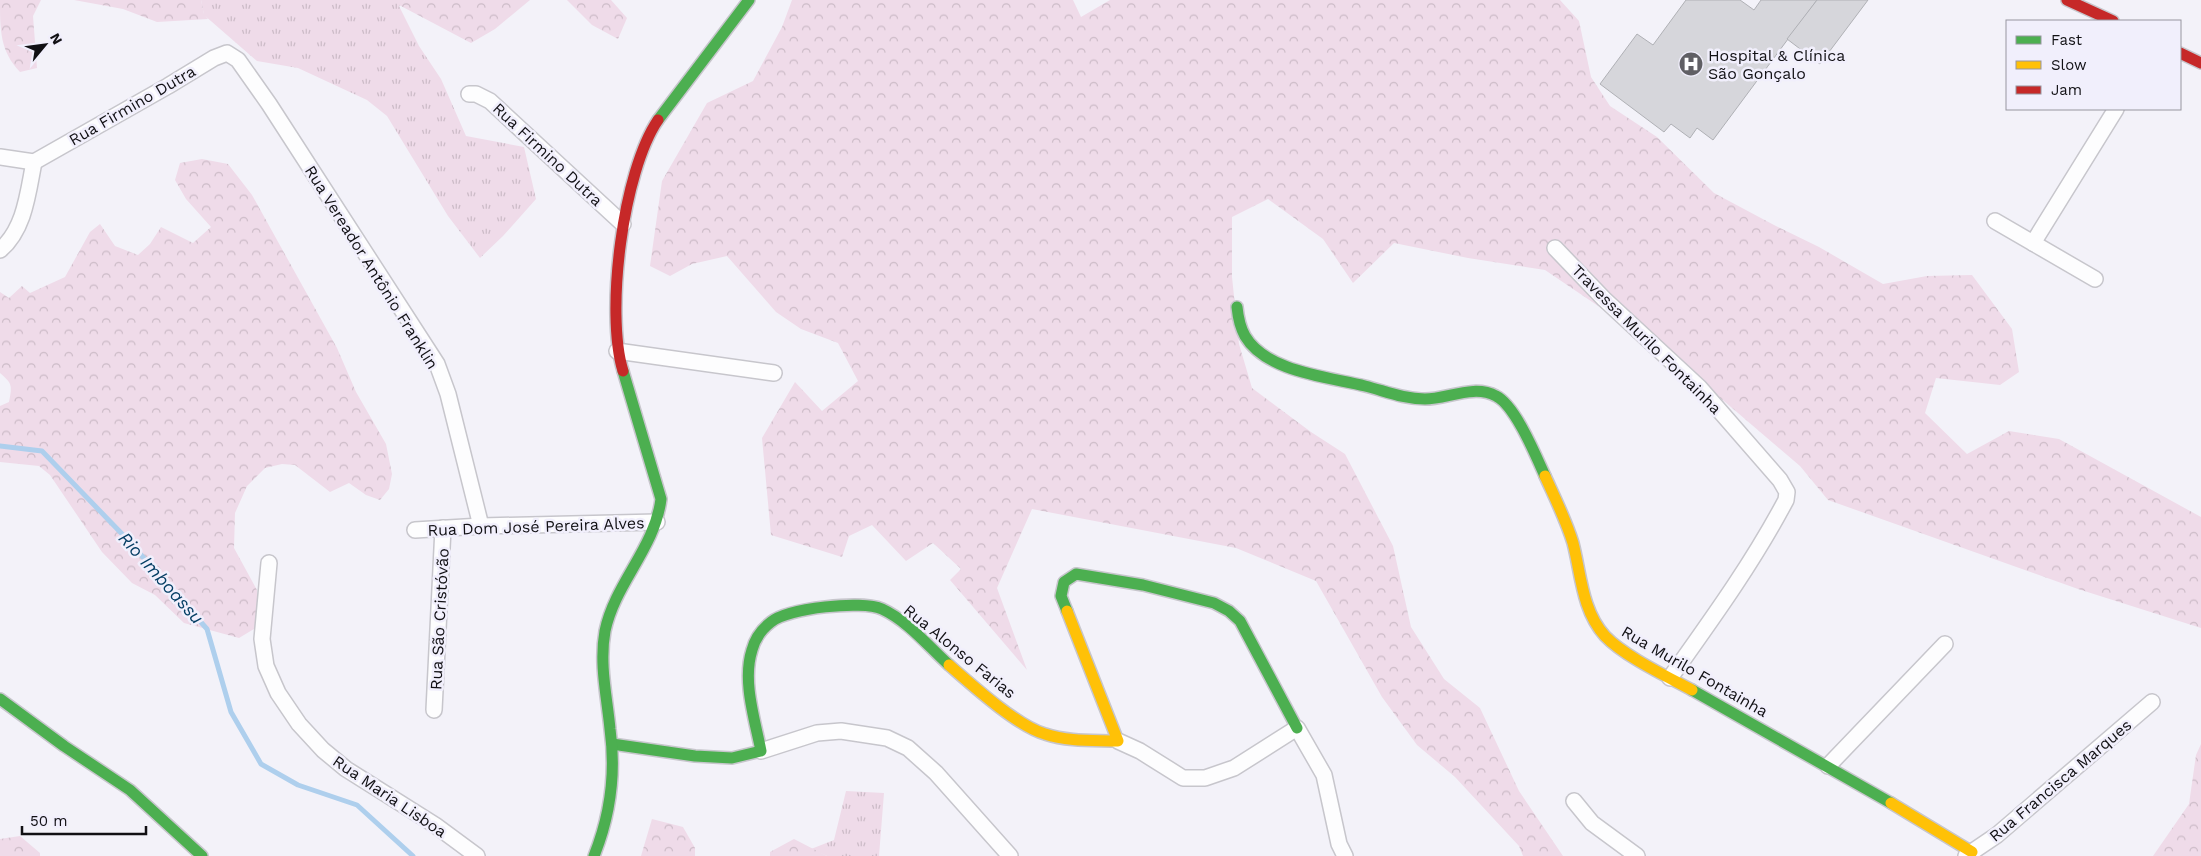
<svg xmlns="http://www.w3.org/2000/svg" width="2201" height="856" viewBox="0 0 2201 856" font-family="'Work Sans',sans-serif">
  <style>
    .grass { fill: url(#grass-tufts) }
    .forest { fill: url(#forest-crowns) }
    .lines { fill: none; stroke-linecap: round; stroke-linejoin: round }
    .stream { stroke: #aecfed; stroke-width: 5 }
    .building { fill: #d6d6db; stroke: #afb0b5 }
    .street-casing { stroke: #c7c6cc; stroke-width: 18 }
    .fast-casing { stroke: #c7c6cc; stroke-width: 14 }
    .slow-casing { stroke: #c7c6cc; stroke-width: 14 }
    .jam-casing { stroke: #c7c6cc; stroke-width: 14 }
    .street { stroke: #fdfdfe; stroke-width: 15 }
    .fast { stroke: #4caf50; stroke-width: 11 }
    .slow { stroke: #ffc107; stroke-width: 11 }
    .jam { stroke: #c62828; stroke-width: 11 }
    .labels { text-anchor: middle; stroke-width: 5; stroke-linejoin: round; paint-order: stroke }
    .poi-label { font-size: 16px; fill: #111014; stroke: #f1effc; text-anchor: start }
    .street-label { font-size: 16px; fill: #111014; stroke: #f1effc }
    .water-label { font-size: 18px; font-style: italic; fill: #053e64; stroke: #f1effc }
  </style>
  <defs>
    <pattern id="grass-tufts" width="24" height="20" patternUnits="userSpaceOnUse" patternTransform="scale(1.25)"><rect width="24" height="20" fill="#efdbe9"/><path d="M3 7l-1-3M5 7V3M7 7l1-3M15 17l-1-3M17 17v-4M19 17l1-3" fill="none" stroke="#ccbbc7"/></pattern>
    <pattern id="forest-crowns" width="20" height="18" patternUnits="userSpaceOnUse" patternTransform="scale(1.25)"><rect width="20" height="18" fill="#efdbe9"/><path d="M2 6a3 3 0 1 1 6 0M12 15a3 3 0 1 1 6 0" fill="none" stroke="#ccbbc7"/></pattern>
  </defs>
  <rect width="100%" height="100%" fill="#f3f2f9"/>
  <g class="grass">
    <polygon points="201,0 405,0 399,6 419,46 441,79 466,136 524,147 536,199 503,236 480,258 448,216 387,116 367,100 298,68 257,61 204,15"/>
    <polygon points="846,791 884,793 879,856 827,856 811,849 834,840"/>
  </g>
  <g class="forest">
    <path d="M 0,0 L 41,0 L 33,16 L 37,68 L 20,72 C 0,51 0,30 0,0 Z"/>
    <polygon points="74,0 201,0 204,14 208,19 157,22 123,9"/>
    <polygon points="405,0 530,0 495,29 471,43 399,5"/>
    <polygon points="567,0 611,0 627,18 618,39 592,25"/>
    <polygon points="792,0 1073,0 1081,17 1110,0 1560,0 1579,21 1591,77 1610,106 1657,137 1714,193 1774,225 1819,247 1883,284 1927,276 1972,275 2012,329 2019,372 2000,385 1936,378 1925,413 1967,454 2009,431 2059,439 2201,517 2201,628 2078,589 1828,500 1800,466 1669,354 1545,270 1468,258 1394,243 1353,283 1323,239 1268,199 1232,217 1232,277 1239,344 1252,388 1311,432 1345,454 1393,546 1411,627 1444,679 1480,708 1519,791 1563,856 1523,856 1519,846 1455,777 1417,745 1382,697 1316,581 1236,548 1032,509 997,588 1027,670 950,580 961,569 933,543 906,561 872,525 849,536 842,557 771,535 762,438 795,382 822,411 858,381 838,343 801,329 776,312 727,256 692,264 670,276 650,266 662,181 707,103 753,81 782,27"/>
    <path d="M 202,159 L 228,164 L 252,195 L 337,348 L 356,392 L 386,444 L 392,474 L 389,489 L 380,500 L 366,495 L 349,483 L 330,492 L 295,465 L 282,464 L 265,468 L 247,486 L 235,513 L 234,548 L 257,590 L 259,626 L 239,638 L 184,623 L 155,595 L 132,583 L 102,552 L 50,475 L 39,466 L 0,462 L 0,406 L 9,402 C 12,386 13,384 0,373 L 0,292 L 9,298 L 22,286 L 30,293 L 65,277 L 90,232 L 100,224 L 115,246 L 138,255 L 150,244 L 161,227 L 193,243 L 211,227 L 186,199 L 175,180 L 180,163 Z"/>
    <polygon points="2201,744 2201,856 2153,856 2189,804 2196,755"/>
    <polygon points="652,819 683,827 695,848 695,856 641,856"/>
    <polygon points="20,836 40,853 40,856 0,856 0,839"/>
    <polygon points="794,839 827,856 770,856 770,852"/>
  </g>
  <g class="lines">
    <polyline class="stream" points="0,446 42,451 125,537 207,629 231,712 261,764 298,785 357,805 413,856"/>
  </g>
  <g class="building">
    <polygon points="1686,0 1740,0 1754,10 1761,0 1817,0 1713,140 1697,128 1690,138 1671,124 1664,132 1600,84 1637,34 1653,45"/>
    <polygon points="1817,0 1868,0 1820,64 1787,39"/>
  </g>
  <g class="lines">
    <defs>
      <g id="street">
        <polyline points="469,94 476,94 490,101 623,224"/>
        <polyline points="0,157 34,162 168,86 214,58 227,53 238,60 269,104 437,364 448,394 481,526"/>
        <polyline points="1995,221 2095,279"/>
        <polyline points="2033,243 2116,109"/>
        <path d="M 1555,248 L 1604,299 L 1699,387 L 1780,480 L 1787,492 L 1786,500 C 1752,564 1712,619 1670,678"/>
        <path d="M 0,250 C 25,229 28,192 34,162"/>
        <polyline points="617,351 774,373"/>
        <polyline points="415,530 481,526 657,522"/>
        <polyline points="269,563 262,639 266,666 278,693 299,724 323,750 346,769 435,825 477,856"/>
        <polyline points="434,710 443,528"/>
        <polyline points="1118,741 1140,751 1183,778 1205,778 1234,768 1297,728 1324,775 1339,844 1345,856"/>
        <polyline points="761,751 817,733 841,731 887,738 908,748 936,773 1010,856"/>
        <polyline points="1828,766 1945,644"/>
        <polyline points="1574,801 1592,823 1637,856"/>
        <polyline points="1966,856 1997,835 2152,702"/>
      </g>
      <g id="fast">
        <polyline points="658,120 749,0"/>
        <path d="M 1237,307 C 1238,317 1240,327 1245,336 C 1266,372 1329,377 1365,386 C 1385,391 1404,399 1425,399 C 1447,399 1474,384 1496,396 C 1515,405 1536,456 1545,476"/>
        <polyline points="1067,611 1061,596 1064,582 1076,574 1143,585 1214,603 1229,611 1240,621 1297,728"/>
        <polyline points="1692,690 1891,803"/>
        <polyline points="0,699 64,746 130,790 202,856"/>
        <path d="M 612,744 L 695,756 L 732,758 L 761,751 C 755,720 742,681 752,650 C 755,638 762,629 771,622 C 788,608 862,600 882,609 C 908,621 928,646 949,665"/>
        <path d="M 594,856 C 610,816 616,772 610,729 C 607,697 599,664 605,631 C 615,583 655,548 661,499 L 623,371"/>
      </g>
      <g id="slow">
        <path d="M 1545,476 C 1555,498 1566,520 1573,543 C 1581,574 1582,611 1605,636 C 1624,656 1666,676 1692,690"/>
        <path d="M 949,665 C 972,685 1017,726 1045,734 C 1069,742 1094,740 1118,741 L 1067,611"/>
        <polyline points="1891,803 1972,852"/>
      </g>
      <g id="jam">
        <polyline points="2067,0 2113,21"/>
        <polyline points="2180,53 2201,63"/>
        <path d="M 623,371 C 605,312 623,171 658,120"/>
      </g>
    </defs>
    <use href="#street" class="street-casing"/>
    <use href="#fast" class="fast-casing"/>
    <use href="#slow" class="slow-casing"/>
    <use href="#jam" class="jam-casing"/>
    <use href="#street" class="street"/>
    <use href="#fast" class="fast"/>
    <use href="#slow" class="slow"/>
    <use href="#jam" class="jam"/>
  </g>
  <defs>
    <symbol id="hospital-disc" viewBox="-11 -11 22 22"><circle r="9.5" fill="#605f64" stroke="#f1effc"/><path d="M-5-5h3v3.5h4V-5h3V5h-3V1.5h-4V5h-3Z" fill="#fff"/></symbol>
  </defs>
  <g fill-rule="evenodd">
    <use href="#hospital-disc" x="1677" y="50" width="28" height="28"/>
  </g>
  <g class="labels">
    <g class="poi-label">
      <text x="1708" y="61">Hospital &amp; Clínica<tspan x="1708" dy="18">São Gonçalo</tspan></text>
    </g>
    <g class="street-label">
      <text transform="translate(132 105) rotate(-30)" y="6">Rua Firmino Dutra</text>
      <text transform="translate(548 154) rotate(43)" y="6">Rua Firmino Dutra</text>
      <text transform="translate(372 267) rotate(58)" y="6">Rua Vereador Antônio Franklin</text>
      <text transform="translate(1647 339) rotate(45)" y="6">Travessa Murilo Fontainha</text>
      <text transform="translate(536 526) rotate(-2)" y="6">Rua Dom José Pereira Alves</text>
      <text transform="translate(439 619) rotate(-87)" y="6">Rua São Cristóvão</text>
      <text transform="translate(960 651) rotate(39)" y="6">Rua Alonso Farias</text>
      <text transform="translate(1695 671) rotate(30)" y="6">Rua Murilo Fontainha</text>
      <text transform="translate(2060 780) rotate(-40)" y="6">Rua Francisca Marques</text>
      <text transform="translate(390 796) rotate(34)" y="6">Rua Maria Lisboa</text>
    </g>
    <g class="water-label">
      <text transform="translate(161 578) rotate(48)" y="6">Rio Imboassu</text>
    </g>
  </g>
  <rect x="2006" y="20" width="175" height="90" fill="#f1effc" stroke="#97969f"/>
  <rect x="2016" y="36" width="25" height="8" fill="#4caf50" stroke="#97969f"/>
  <text x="2051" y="45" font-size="15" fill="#111014">Fast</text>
  <rect x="2016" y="61" width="25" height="8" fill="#ffc107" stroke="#97969f"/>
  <text x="2051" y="70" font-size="15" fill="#111014">Slow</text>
  <rect x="2016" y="86" width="25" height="8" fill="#c62828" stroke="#97969f"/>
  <text x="2051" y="95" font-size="15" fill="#111014">Jam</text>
  <g transform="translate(45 45) rotate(61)" stroke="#f1effc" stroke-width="4" paint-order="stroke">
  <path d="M0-4L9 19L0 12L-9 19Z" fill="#111014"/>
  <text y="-8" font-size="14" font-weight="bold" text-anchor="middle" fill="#111014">N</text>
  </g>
  <path d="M22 826v8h124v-8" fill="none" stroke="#111014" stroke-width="2.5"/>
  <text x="30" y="826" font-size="15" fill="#111014" stroke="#f1effc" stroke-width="4" paint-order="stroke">50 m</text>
</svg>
